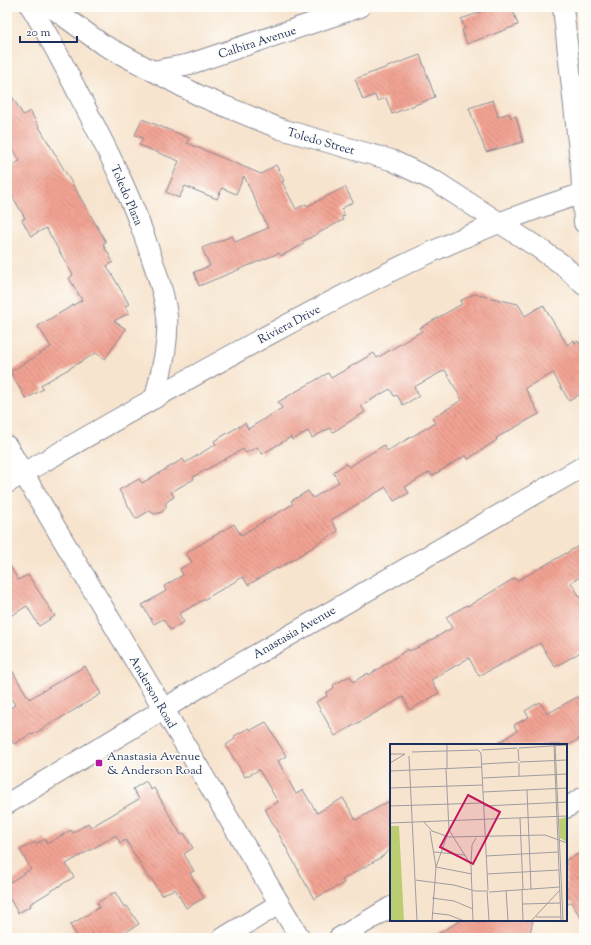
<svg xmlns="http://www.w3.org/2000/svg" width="591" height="945" viewBox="0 0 591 945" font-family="'Sorts Mill Goudy',serif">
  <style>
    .building { fill: url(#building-back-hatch) }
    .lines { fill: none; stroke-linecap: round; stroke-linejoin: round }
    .minor-casing { stroke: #898a96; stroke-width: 22 }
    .minor { stroke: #fff; stroke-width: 20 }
    .poi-dot { fill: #b5179e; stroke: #fdfcf7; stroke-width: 1.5 }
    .labels { text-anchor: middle; stroke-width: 3; stroke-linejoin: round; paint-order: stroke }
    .street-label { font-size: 12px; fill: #1b2f5e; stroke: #fdfcf7 }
    .poi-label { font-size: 12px; fill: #1b2f5e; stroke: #fdfcf7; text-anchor: start }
    .inset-road { fill: none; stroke: #9f9ca1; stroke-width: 1 }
    .view { fill: #c2185b; fill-opacity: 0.15; stroke: #c2185b; stroke-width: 2 }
    .inset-edge { fill: none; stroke: #1b2f5e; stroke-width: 2 }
  </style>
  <defs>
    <pattern id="building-back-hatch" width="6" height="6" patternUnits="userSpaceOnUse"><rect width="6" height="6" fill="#f2a393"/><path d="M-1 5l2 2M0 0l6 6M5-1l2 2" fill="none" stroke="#c3857b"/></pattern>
  </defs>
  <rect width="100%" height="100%" fill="#fdfcf7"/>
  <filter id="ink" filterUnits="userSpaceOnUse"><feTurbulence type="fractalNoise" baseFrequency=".025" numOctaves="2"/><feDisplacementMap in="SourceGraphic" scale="8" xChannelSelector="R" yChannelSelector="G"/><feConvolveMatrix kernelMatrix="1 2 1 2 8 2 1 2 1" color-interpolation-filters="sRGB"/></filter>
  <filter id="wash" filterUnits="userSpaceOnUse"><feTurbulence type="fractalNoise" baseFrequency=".012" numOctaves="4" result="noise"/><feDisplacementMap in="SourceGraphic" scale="16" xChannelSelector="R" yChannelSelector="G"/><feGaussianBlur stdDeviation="0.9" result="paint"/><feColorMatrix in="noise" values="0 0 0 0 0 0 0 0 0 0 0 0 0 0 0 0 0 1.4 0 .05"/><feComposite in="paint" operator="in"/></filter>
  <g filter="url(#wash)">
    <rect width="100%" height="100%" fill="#f7e4ce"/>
    <g id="blocks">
      <g class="building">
        <polygon points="495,7 512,7 518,25 467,44 462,30 465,29 461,19"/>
        <polygon points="420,55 435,97 392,114 386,98 377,101 375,95 363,100 355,79"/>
        <polygon points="7,88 23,115 30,111 106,242 103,244 113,262 107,266 129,304 125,306 129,313 114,321 126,329 105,359 96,353 41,385 43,389 26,399 10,372 51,347 38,326 82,300 69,278 73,275 46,228 31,236 22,220 25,218 7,187 7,168 20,161 7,138"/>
        <polygon points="493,100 498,117 509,113 511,118 516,116 523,142 486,152 469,108"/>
        <polygon points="142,119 189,138 187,143 261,174 276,165 284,181 282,182 296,209 306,204 308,206 345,187 353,202 341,209 345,216 341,217 343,220 302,242 304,244 281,256 279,253 199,286 194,272 210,266 202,248 232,236 235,242 268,228 244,176 236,194 222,188 217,199 185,186 179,198 166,192 179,161 139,145 143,138 135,135"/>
        <polygon points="474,294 518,304 525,316 543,305 567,345 574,340 575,343 578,341 584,351 584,392 569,401 553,373 525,388 539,414 496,438 497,440 468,459 466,455 432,476 430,472 405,487 409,493 394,501 386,487 331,520 338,531 278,569 277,568 248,585 243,577 179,614 184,622 170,630 163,619 154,624 142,605 166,591 164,586 183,575 180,569 192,562 186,553 234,524 241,535 293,504 291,501 308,491 313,498 339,482 333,472 346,464 349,467 384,445 387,451 435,423 432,418 462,400 445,370 414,387 419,396 403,405 397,395 394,396 390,389 361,406 365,412 333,432 330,428 312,438 308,431 292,440 291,437 262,454 257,447 246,453 243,449 193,477 194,479 171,492 174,497 166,502 166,507 162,512 155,514 149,511 136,519 119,490 139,479 142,483 183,459 185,463 216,444 214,441 245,423 248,429 282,408 278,402 328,373 331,378 374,353 377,358 422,331 420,328 462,304 460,301"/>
        <polygon points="584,543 584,575 571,582 584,604 584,650 555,667 540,643 479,676 469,658 431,680 439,693 410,710 403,697 335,736 316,702 327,696 326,693 334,688 333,685 350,676 353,682 368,673 369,675 408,649 409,651 419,647 452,628 446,617 467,605 468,606 515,578 517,581"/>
        <polygon points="7,561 18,580 28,575 55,616 39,626 27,606 7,618"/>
        <polygon points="7,662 29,699 85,666 101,694 32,735 31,734 14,744 7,731 7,710 15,705 7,691"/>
        <polygon points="584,693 584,736 569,745 495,745 517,731 514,725 529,717 525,711 540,702 547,714"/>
        <polygon points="266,722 286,756 278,761 296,794 303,790 317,813 343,798 356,820 391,800 391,849 380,858 342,880 344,883 314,899 265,809 278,802 259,770 245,777 226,745 235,739 234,736 249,728 251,730"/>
        <polygon points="146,781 151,790 154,788 181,835 184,833 193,848 184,854 194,871 190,873 204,898 186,908 175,889 161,895 151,878 149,879 126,840 120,843 116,835 66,864 74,877 30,904 31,906 18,913 7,894 7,884 31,869 20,850 35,842 36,844 45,839 47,844 71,830 73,833 88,823 91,827 139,799 133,789"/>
        <polygon points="584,851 584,923 571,902 566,905 566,860"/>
        <polygon points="115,892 124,907 127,906 139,924 116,938 78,938 70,925 100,907 97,903"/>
        <polygon points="462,920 533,920 529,938 430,938"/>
      </g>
    </g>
  </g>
  <g filter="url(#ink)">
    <use href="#blocks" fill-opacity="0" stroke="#898a96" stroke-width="1"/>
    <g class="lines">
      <defs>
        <g id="minor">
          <path d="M 31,7 C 49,36 64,65 79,95 C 106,147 132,197 150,253 C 157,274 165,295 167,317 C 169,345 161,372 155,398"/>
          <polyline points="51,7 102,44 200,96 281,129 391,160 435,181 537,247 563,265 584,285"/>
          <polyline points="563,7 581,169 584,223"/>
          <polyline points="153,71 190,64 360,7"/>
          <polyline points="7,446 300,938"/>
          <path d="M 7,483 C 94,432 182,382 270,334 C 372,279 473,227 584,193"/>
          <polyline points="7,804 205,684 584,466"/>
          <polyline points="566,808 584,797"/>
          <polyline points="223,938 279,904"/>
          <polyline points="339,938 391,907"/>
        </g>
      </defs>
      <use href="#minor" class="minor-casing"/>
      <use href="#minor" class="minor"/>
    </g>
  </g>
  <rect class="poi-dot" x="95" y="759" width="8" height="8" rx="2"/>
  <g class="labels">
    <g class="street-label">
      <text transform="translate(257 42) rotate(-18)" y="4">Calbira Avenue</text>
      <text transform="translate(321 141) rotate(16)" y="4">Toledo Street</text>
      <text transform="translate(127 195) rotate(67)" y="4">Toledo Plaza</text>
      <text transform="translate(289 324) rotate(-28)" y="4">Riviera Drive</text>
      <text transform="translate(294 632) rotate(-30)" y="4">Anastasia Avenue</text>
      <text transform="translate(153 692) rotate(60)" y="4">Anderson Road</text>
    </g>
    <g class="poi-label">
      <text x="107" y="760">Anastasia Avenue<tspan x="107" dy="14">&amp; Anderson Road</tspan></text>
    </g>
  </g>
  <g transform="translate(390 744)">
    <rect width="177" height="177" fill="#f7e4ce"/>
    <path d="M 0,82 L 9,82 L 14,177 L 0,177 Z" fill="#bbcd71"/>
    <path d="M 177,73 L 177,98 L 170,94 L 169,75 Z" fill="#bbcd71"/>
    <path class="inset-road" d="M 57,0 L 57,25M 164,0 L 171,177M 165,0 L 173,177M 129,4 L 177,1M 128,5 L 129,17M 88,6 L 91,9 L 98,146M 92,6 L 127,4M 22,8 L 88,6M 0,10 L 15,10M 19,12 L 27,177M 130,18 L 177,16M 0,19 L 15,10M 129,19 L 129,32M 92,20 L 128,18M 56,25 L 59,86 L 81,121 L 83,177M 0,27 L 92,23M 92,34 L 177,30M 0,44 L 93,41M 137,46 L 141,145M 93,48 L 177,44M 0,62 L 93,59M 94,62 L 177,58M 130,74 L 133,145M 34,78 L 42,87 L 59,93 L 155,91 L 177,99M 0,79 L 177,72M 40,87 L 46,123 L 42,177M 44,108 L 75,111M 96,112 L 168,108M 81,119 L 82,101 L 86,94M 46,123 L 59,86M 46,123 L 82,130M 97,130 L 169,126M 25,136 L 64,141 L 85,147 L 96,147M 97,146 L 99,177M 116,146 L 118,177M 132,146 L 133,177M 99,148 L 170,143M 42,154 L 64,157 L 83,165M 132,160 L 171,159M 42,169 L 59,171 L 74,177M 146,173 L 171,173M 141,177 L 170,146"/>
    <path class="view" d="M 78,51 L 110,68 L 83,120 L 50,103 Z"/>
    <rect width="177" height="177" class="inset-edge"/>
  </g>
  <rect width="591" height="945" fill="none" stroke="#fdfcf7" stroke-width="24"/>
  <path d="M20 36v6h57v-6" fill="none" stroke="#1b2f5e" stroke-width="2"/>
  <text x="26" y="36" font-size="12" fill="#1b2f5e" stroke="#fdfcf7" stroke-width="3" paint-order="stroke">20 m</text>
</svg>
